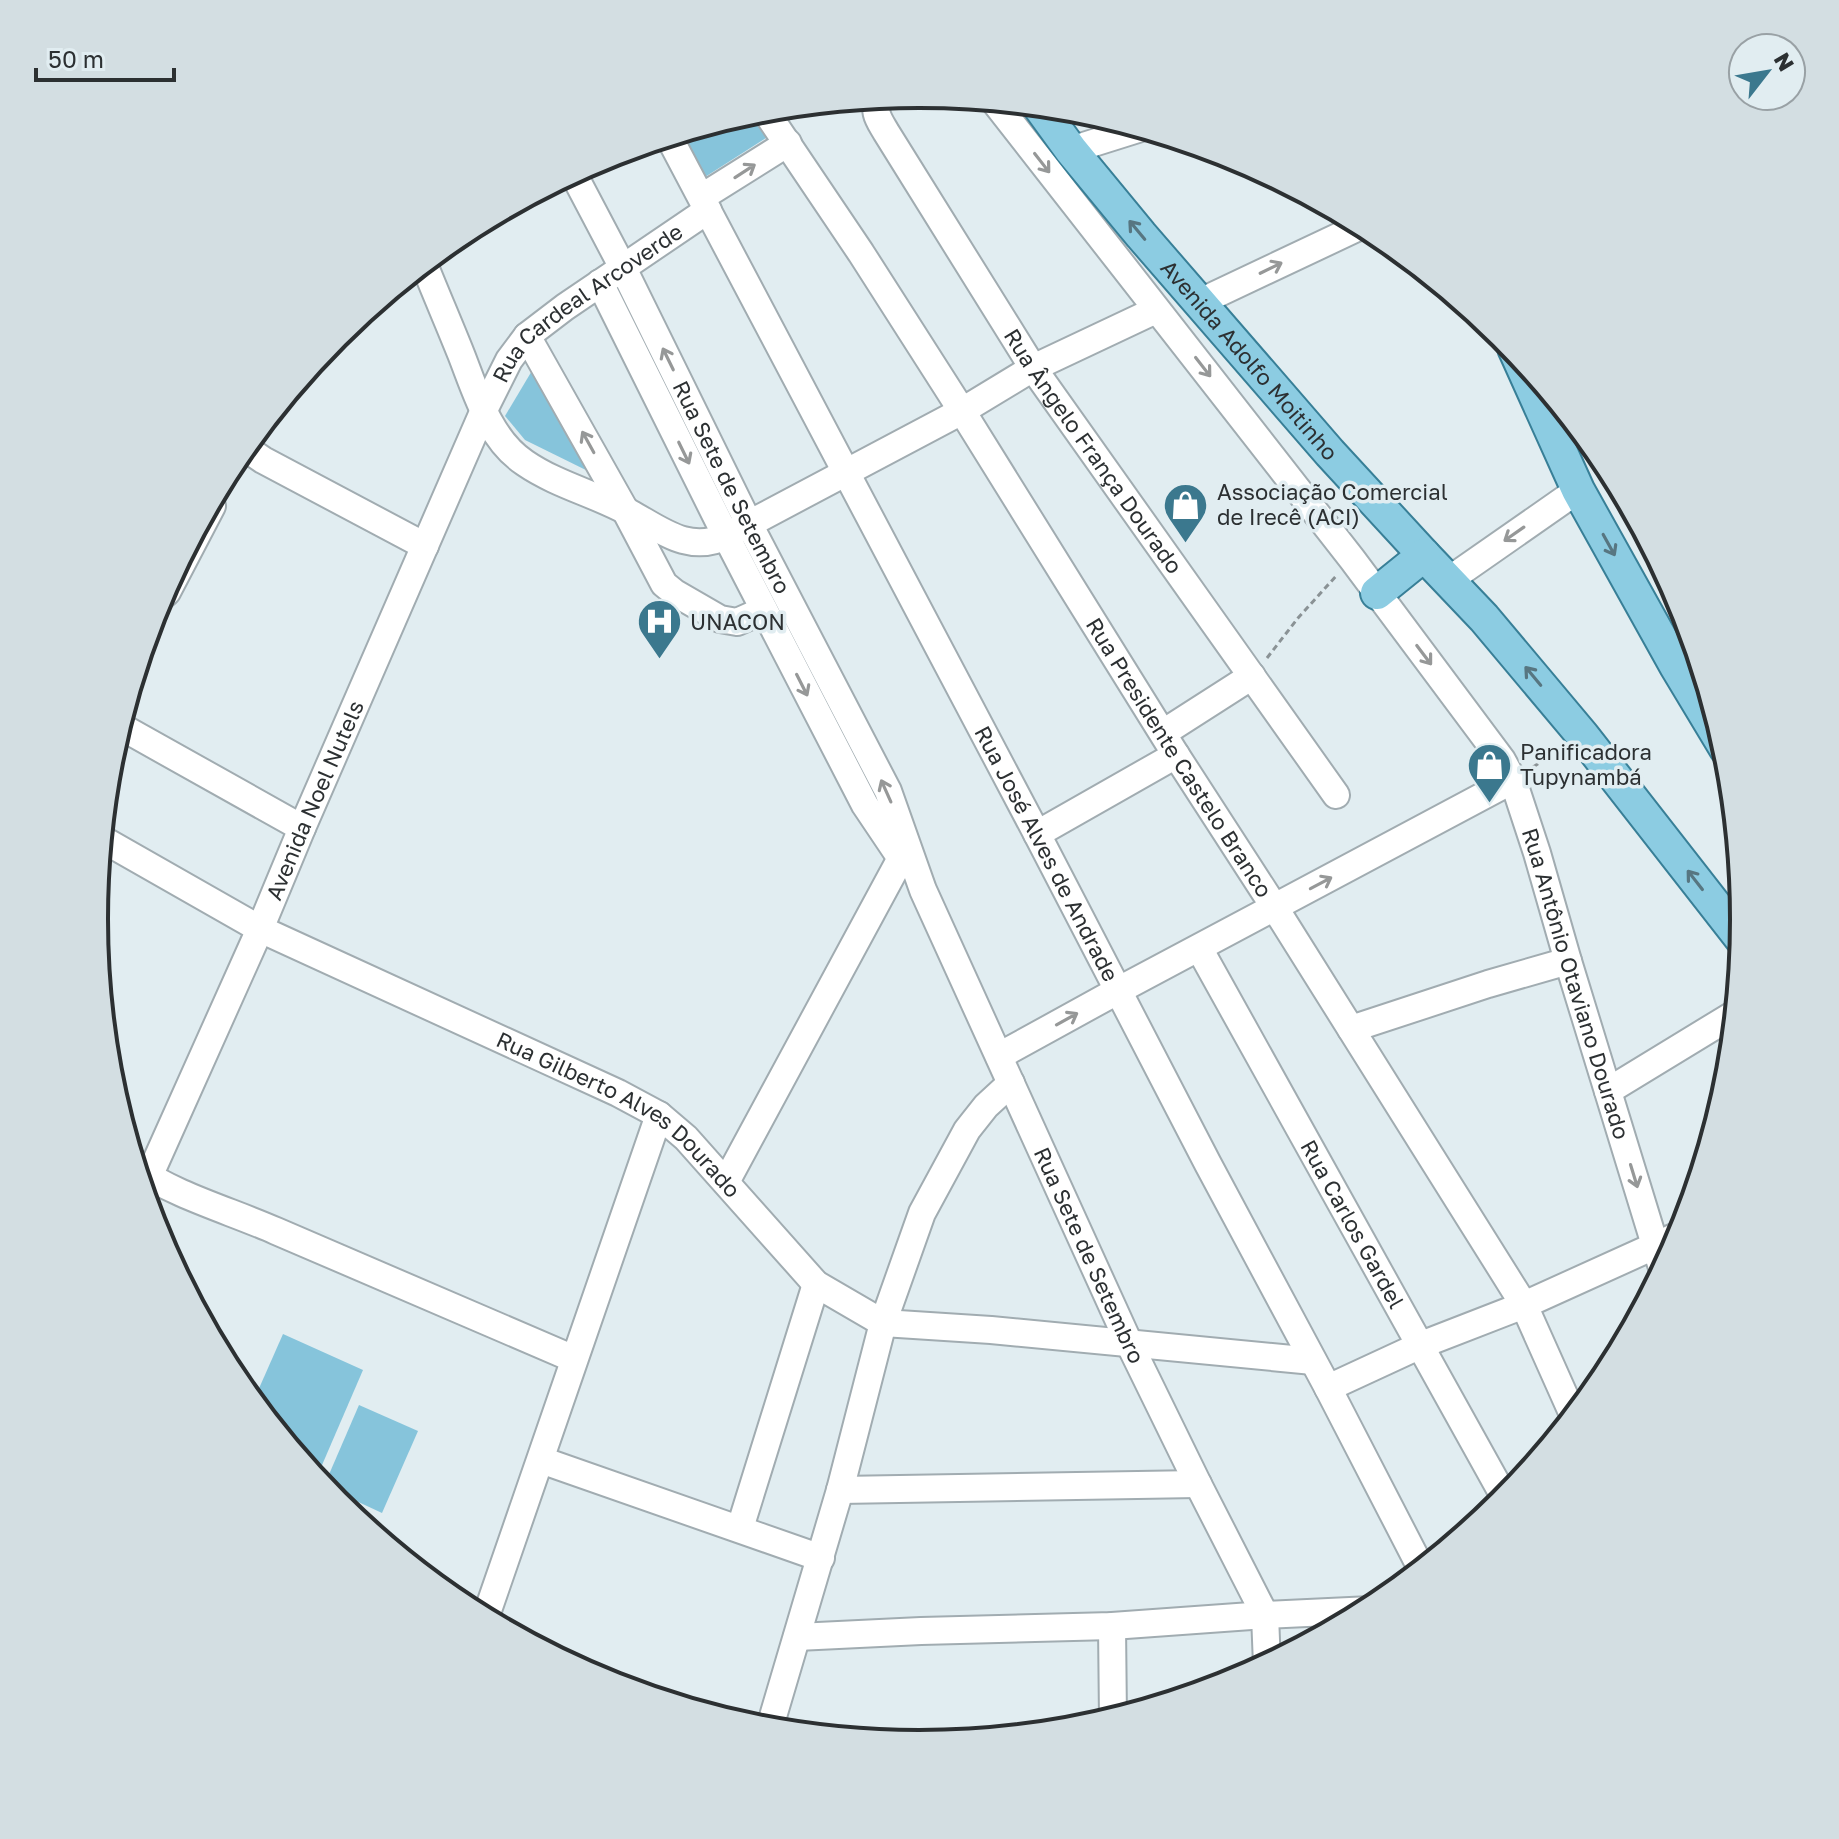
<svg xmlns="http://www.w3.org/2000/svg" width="1839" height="1839" viewBox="0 0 1839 1839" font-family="'Golos Text',sans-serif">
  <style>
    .green { fill: #86c4db }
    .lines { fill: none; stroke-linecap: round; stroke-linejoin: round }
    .minor-casing { stroke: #a1acb1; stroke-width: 30 }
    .major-casing { stroke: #387f97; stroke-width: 36 }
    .path { stroke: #8a9295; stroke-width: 3; stroke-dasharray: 6 4; stroke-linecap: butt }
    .minor { stroke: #fff; stroke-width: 26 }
    .major { stroke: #8ccce2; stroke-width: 32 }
    .oneway { stroke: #969898 }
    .oneway2 { stroke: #577681 }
    .labels { text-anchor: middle; stroke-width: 7; stroke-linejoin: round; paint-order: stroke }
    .street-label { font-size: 22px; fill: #2c3032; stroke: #e1edf1 }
    .poi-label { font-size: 22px; fill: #2c3032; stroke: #e1edf1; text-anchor: start }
    .rim { fill: none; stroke: #2c3032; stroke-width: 4 }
  </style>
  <rect width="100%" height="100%" fill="#e1edf1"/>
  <g class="green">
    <polygon points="750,112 766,138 705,177 678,134"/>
    <polygon points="536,364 596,475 525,440 505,416"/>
    <polygon points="283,1334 363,1370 316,1479 253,1402"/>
    <polygon points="359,1405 418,1431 382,1513 324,1486"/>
  </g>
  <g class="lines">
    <defs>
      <g id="minor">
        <path id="s1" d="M 881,98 C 871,110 879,120 886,132 L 1033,368 L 1336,795"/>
        <path id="s2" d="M 994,101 L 1352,559 L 1502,760 L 1513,780 L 1537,853 L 1568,961 L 1663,1271"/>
        <path id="s3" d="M 764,109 L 861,253 L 962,411 L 1176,755 L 1275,908 L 1524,1305 L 1574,1417"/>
        <path id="s4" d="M 669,137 L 1037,834 L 1208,1164 L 1328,1388 L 1422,1570"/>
        <polyline points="1071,150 1141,128"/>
        <path id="s5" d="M 573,173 L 623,268 L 749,524 L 888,791 L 923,890 L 1129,1343 L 1198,1484 L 1265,1615 L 1267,1665"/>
        <polyline points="702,197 788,143"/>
        <path d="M 424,264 C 436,294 449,324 461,354 C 476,392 489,439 525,463 C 557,485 596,494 630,513 C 661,530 689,554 726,536 L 962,411 L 1033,368 L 1156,310"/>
        <polyline points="600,283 726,536 865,805 902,860"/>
        <polyline points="1200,302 1363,225"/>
        <polyline points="527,336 625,510 664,584 675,593 720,619 737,622 764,610"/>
        <polyline points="244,447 263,460 425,546"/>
        <polyline points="1449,580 1578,490"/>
        <polyline points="160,598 167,592 212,506"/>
        <polyline points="120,726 302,828"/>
        <polyline points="1163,733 1252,676"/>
        <polyline points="1037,834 1176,755"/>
        <path id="s6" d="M 102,839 L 260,929 L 618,1093 L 659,1115 L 686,1138 L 816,1284 L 883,1323 L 991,1330 L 1313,1361"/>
        <path id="s7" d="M 1199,948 L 1506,1500"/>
        <polyline points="1351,1029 1488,984 1568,961"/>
        <polyline points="999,1056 1119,990 1513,780"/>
        <polyline points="1608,1091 1736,1013"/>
        <path d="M 136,1168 C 176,1196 231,1211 276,1231 C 375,1273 474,1316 574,1359"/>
        <polyline points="726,1182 907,847"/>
        <path id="s8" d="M 143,1190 L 260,929 L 302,828 L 484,410 L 509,360 L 527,336 L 565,307 L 708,210"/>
        <polyline points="1328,1388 1421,1345 1524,1305 1683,1233"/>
        <polyline points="541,1460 821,1558"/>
        <polyline points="840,1490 1198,1484"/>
        <polyline points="740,1528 816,1284"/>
        <path d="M 485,1619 C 544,1451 600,1283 659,1115"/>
        <polyline points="1112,1626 1113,1719"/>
        <polyline points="797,1637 921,1631 1112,1626 1265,1615 1371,1610"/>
        <polyline points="769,1730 840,1490 883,1323 922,1213 967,1130 986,1106 1011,1083"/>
      </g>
      <g id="major">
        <path id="s9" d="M 1039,106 L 1071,150 L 1141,235 L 1330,453 L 1424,555 L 1484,618 L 1583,736 L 1743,941"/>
        <polyline points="1514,348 1578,490 1676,666 1726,749"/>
        <polyline points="1377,593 1424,555"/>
      </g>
    </defs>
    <use href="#minor" class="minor-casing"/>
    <use href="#major" class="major-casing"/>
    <g class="path">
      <polyline points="1267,658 1298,618 1337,575"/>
      <polyline points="1533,767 1560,750"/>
    </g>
    <use href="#minor" class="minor"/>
    <use href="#major" class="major"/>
  </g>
  <defs><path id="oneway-shaft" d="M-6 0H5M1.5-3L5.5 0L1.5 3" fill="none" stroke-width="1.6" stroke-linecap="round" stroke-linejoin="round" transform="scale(2)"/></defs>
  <g class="oneway">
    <use href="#oneway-shaft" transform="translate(1042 163) rotate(52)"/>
    <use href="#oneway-shaft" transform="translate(745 171) rotate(-33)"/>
    <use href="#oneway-shaft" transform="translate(1271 268) rotate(-26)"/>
    <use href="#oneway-shaft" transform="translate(668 359) rotate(-116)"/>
    <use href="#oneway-shaft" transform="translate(1203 367) rotate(52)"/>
    <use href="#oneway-shaft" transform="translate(588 442) rotate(-119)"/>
    <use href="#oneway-shaft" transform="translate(684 453) rotate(64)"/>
    <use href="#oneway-shaft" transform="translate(1514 534) rotate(145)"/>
    <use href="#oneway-shaft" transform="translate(1424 655) rotate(53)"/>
    <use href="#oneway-shaft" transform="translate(802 685) rotate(63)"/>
    <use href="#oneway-shaft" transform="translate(886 791) rotate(-114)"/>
    <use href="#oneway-shaft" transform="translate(1321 883) rotate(-28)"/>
    <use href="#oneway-shaft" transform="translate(1067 1019) rotate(-29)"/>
    <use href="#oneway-shaft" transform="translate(1634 1176) rotate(73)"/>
  </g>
  <g class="oneway2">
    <use href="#oneway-shaft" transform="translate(1137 230) rotate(-130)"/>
    <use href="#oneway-shaft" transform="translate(1609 545) rotate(61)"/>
    <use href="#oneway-shaft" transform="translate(1533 676) rotate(-130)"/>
    <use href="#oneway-shaft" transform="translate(1695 880) rotate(-128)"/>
  </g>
  <defs>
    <symbol id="shop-pin" viewBox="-11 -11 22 30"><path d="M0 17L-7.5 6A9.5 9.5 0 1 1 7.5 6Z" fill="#3b788e" stroke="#e1edf1"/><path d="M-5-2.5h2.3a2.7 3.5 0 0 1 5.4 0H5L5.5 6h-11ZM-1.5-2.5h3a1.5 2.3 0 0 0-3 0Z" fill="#fff"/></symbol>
    <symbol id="hospital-pin" viewBox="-11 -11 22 30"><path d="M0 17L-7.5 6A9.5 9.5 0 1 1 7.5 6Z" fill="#3b788e" stroke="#e1edf1"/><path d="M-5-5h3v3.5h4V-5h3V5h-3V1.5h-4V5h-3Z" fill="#fff"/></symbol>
  </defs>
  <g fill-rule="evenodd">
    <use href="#shop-pin" x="1160" y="480" width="51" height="69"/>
    <use href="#hospital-pin" x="634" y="596" width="51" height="69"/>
    <use href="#shop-pin" x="1464" y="740" width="51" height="69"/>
  </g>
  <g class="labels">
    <g class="street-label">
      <text dy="8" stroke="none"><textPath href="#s8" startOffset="1004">Rua Cardeal Arcoverde</textPath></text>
      <text dy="8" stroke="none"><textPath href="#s9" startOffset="330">Avenida Adolfo Moitinho</textPath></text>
      <text dy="8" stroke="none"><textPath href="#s1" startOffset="418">Rua Ângelo França Dourado</textPath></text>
      <text dy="8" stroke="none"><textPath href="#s5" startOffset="352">Rua Sete de Setembro</textPath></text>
      <text dy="8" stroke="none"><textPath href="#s3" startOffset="770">Rua Presidente Castelo Branco</textPath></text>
      <text dy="8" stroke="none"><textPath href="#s8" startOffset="426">Avenida Noel Nutels</textPath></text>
      <text dy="8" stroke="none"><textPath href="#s4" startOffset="810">Rua José Alves de Andrade</textPath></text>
      <text dy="8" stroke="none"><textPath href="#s2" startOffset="1068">Rua Antônio Otaviano Dourado</textPath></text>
      <text dy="8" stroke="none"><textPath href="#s6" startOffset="588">Rua Gilberto Alves Dourado</textPath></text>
      <text dy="8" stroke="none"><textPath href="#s7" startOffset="316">Rua Carlos Gardel</textPath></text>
      <text dy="8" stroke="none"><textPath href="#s5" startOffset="1200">Rua Sete de Setembro</textPath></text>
    </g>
    <g class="poi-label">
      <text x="1217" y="500">Associação Comercial<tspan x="1217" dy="25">de Irecê (ACI)</tspan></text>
      <text x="690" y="630">UNACON</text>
      <text x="1520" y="760">Panificadora<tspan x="1520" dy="25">Tupynambá</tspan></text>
    </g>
  </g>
  <path d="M0 0H1839V1839H0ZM108 919a811 811 0 1 1 1622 0a811 811 0 1 1-1622 0Z" fill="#d3dee2" fill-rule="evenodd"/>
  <path class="rim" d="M108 919a811 811 0 1 1 1622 0a811 811 0 1 1-1622 0Z"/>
  <g transform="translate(1767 72) rotate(59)"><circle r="38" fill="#e1edf1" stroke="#99a1a5" stroke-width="2"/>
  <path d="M0-6L14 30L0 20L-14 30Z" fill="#3b788e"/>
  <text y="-12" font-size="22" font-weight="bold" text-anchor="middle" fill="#2c3032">N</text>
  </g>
  <path d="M36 68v12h138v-12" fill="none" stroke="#2c3032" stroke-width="4"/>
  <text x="48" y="68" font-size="24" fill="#2c3032" stroke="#e1edf1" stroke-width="6" paint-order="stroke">50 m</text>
</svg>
